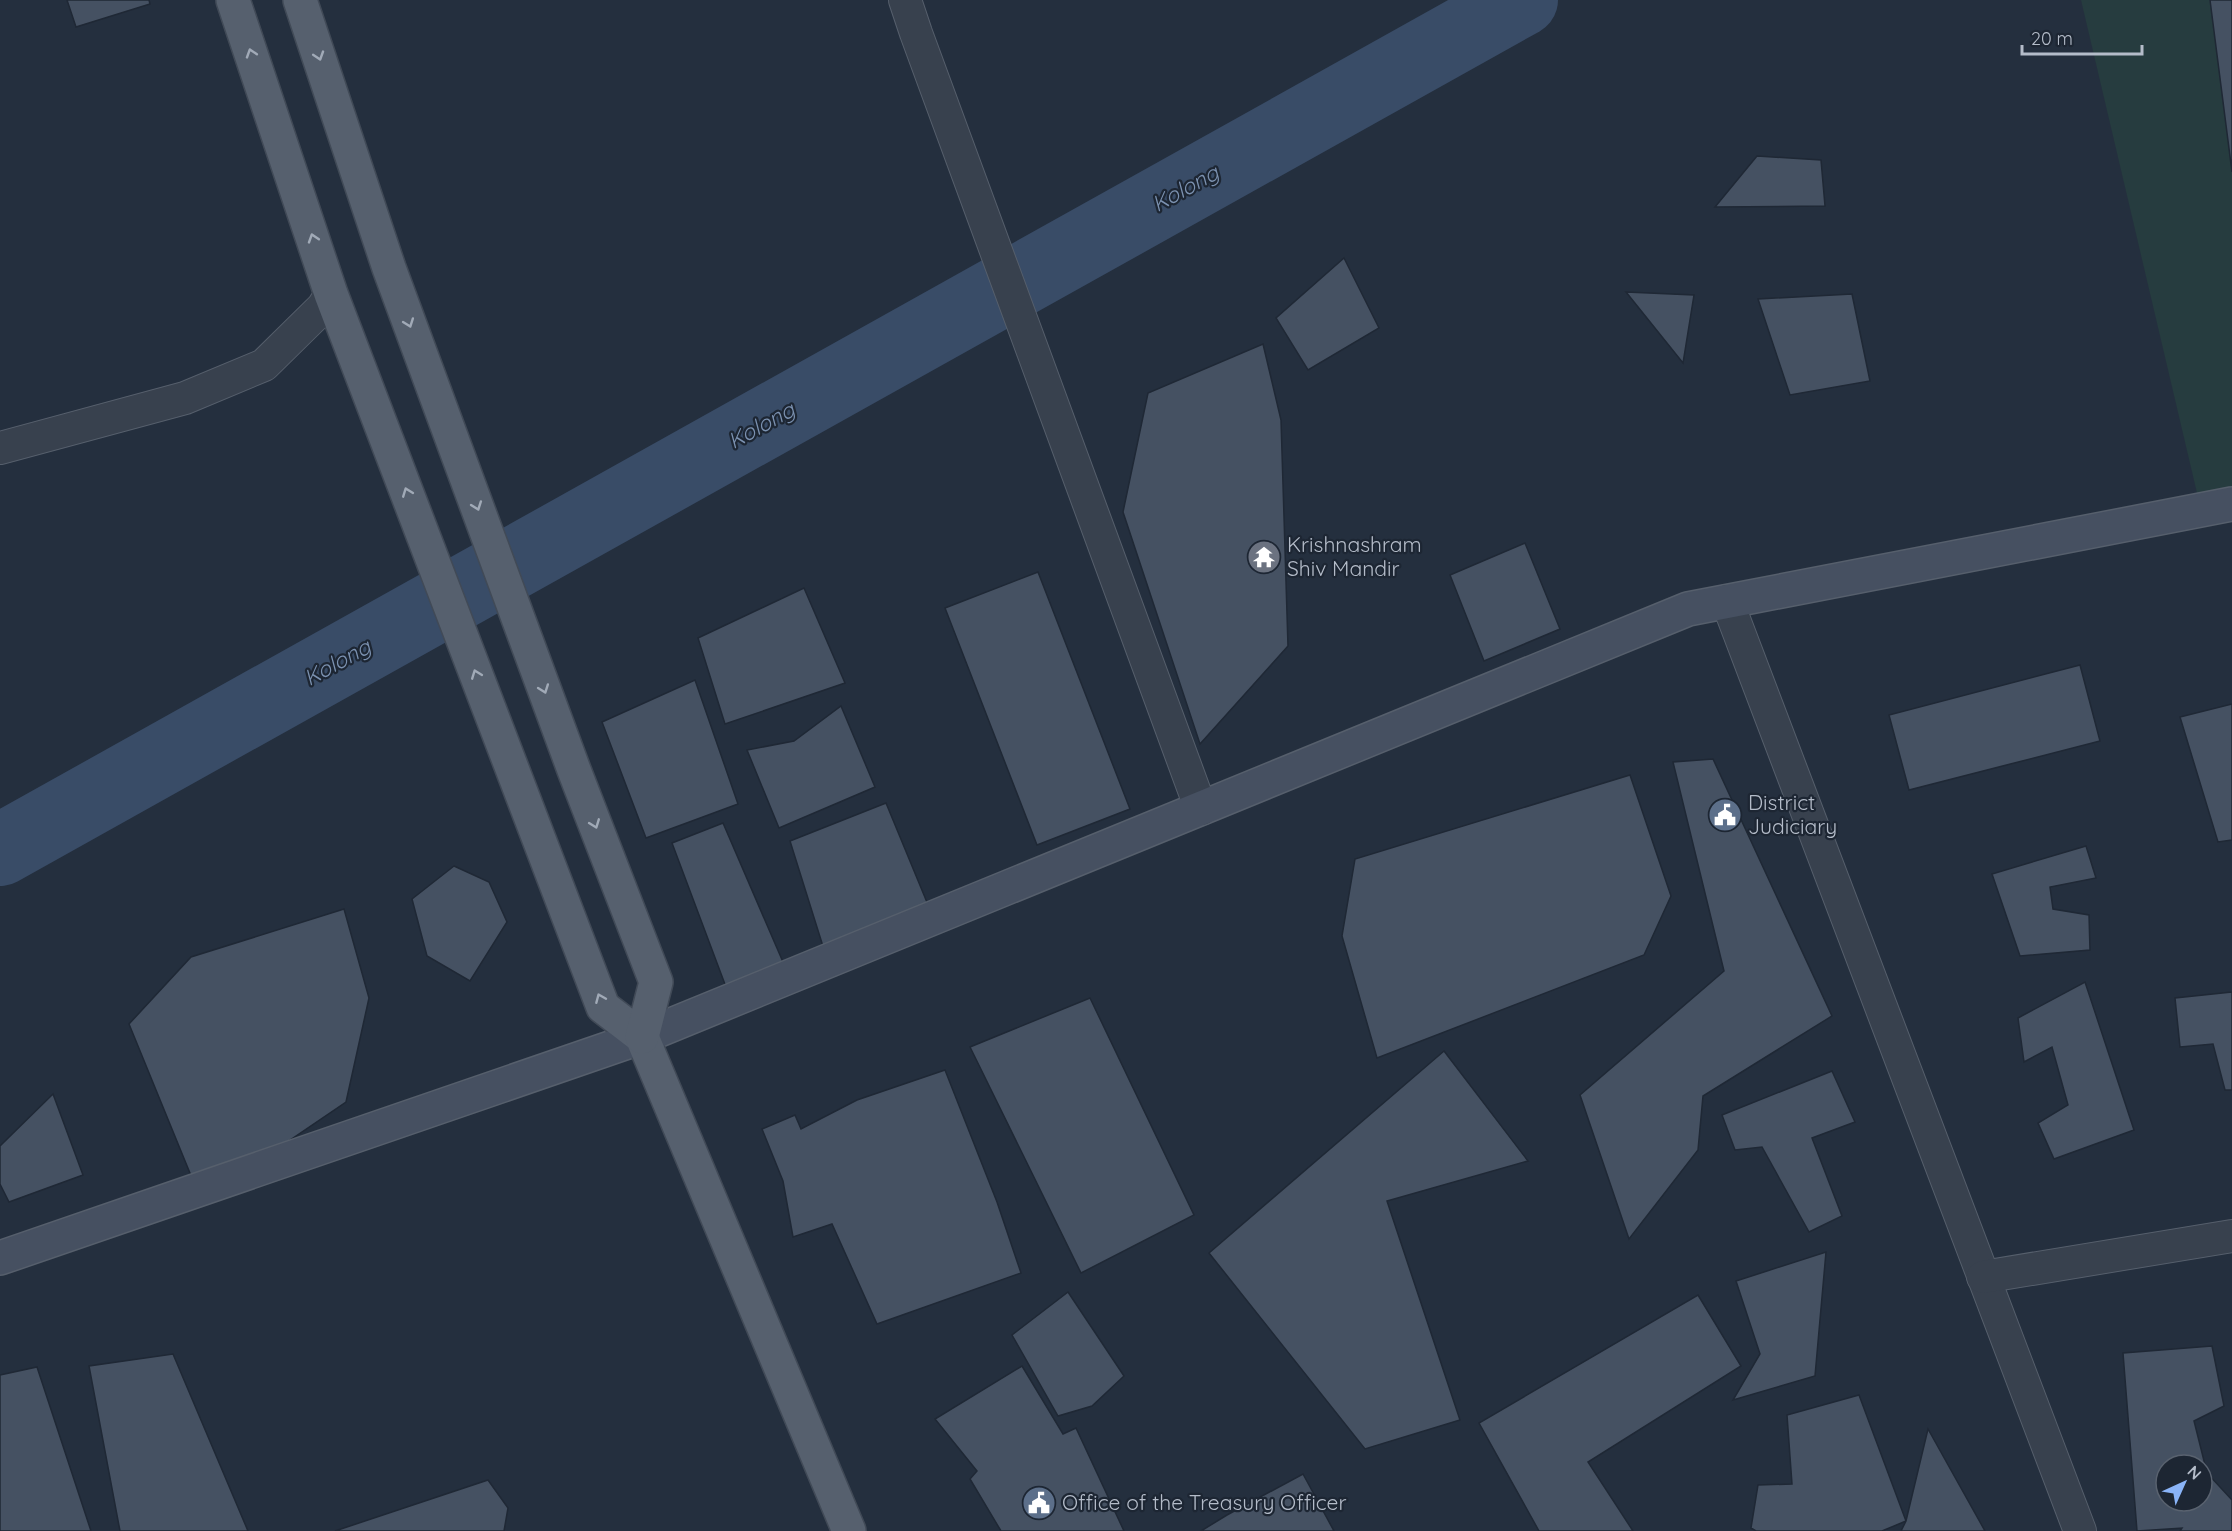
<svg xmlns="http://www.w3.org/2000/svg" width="2232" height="1531" viewBox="0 0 2232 1531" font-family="Quicksand,sans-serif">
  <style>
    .green { fill: #263c3f }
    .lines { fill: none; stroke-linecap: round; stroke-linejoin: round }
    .river { stroke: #394c67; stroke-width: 72 }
    .building { fill: #455162; stroke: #1f2835; stroke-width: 1.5; fill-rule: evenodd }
    .street-casing { stroke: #565f6c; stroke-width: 34 }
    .secondary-casing { stroke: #565f6c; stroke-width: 36 }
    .primary-casing { stroke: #414a57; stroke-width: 36 }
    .street { stroke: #38414e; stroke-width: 32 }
    .secondary { stroke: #465061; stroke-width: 33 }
    .primary { stroke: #56606e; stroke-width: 33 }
    .oneway { stroke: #a1aab7 }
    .labels { text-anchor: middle; stroke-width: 4.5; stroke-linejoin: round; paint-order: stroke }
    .poi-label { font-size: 21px; fill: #b4bcc9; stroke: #1d2633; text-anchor: start }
    .water-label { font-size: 22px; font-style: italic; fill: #7c92b1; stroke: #1d2633 }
  </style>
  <rect width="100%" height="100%" fill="#242f3e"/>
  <polygon class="green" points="2081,0 2232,0 2232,504 2201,510"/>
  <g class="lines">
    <polyline class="river" points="0,850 1522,0"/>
  </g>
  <g class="building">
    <polygon points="67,0 149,0 150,4 76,27"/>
    <polygon points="2210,0 2232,0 2232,172"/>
    <polygon points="1757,156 1821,160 1825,206 1715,207"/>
    <polygon points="1344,258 1379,328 1308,370 1276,318"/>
    <polygon points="1626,292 1694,295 1683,363"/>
    <polygon points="1852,294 1870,381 1790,395 1758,299"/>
    <polygon points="1263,344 1281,420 1288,646 1200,744 1123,512 1148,393"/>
    <polygon points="1525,543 1560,629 1484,661 1450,575"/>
    <polygon points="1038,572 1130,809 1037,845 945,608"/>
    <polygon points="804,588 845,683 725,724 698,638"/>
    <polygon points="2080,665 2100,741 1909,790 1889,715"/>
    <polygon points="695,680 738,804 646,838 602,722"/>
    <polygon points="2232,704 2232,840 2218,842 2180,717"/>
    <polygon points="841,706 875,787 779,828 747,750 794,741"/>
    <polygon points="1713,759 1832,1016 1703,1096 1698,1150 1629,1239 1580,1095 1724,971 1673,762"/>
    <polygon points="1630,775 1671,896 1644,955 1377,1058 1342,936 1355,859"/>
    <polygon points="886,803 931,912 826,956 790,841"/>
    <polygon points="723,823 783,962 726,987 672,843"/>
    <polygon points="2086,846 2096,878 2050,887 2053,909 2089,915 2090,950 2020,956 1992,874"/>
    <polygon points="454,866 489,882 507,922 470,981 427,956 412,899"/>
    <polygon points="344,909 369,998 346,1102 265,1157 192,1178 129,1024 191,957"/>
    <polygon points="2085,982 2134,1130 2054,1159 2038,1123 2068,1105 2052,1047 2024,1062 2018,1018"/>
    <polygon points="2232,992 2232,1090 2225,1090 2213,1044 2180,1047 2175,998"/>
    <polygon points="1090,998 1194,1215 1081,1273 970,1047"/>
    <polygon points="1444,1051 1528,1161 1387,1201 1460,1420 1365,1449 1209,1253"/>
    <polygon points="945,1070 997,1202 1021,1273 877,1324 832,1224 793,1237 783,1181 762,1129 795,1115 801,1129 857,1100"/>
    <polygon points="1832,1071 1855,1122 1812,1138 1842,1216 1809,1232 1762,1147 1735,1150 1722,1115"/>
    <polygon points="53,1094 83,1175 9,1202 0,1184 0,1146"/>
    <polygon points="1826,1252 1815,1376 1733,1400 1760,1354 1736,1281"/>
    <polygon points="1068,1292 1124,1376 1092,1406 1058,1416 1012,1335"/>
    <polygon points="1698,1295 1741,1366 1588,1462 1633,1531 1539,1531 1479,1423"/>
    <path d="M 2212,1346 L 2224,1406 L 2194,1421 L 2207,1473 L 2232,1500 L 2232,1531 L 2180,1531 L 2182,1528 L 2137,1531 L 2123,1353 ZM 2166,1465 L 2202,1465 L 2202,1501 L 2166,1501 Z"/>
    <polygon points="173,1354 248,1531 120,1531 89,1366"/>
    <polygon points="1022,1366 1063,1434 1076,1428 1124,1531 1001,1531 970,1479 977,1471 935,1419"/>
    <polygon points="37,1367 91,1531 0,1531 0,1375"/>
    <polygon points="1859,1395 1906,1521 1882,1531 1756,1531 1751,1528 1758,1485 1792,1484 1787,1415"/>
    <polygon points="1928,1429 1985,1531 1901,1531 1906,1521"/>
    <polygon points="1303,1474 1334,1531 1201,1531 1227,1515"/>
    <polygon points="488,1480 508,1508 504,1531 335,1531"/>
  </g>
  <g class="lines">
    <defs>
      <g id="street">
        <polyline points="905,0 916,33 1201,809"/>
        <polyline points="0,448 185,398 264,365 323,307 331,294"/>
        <polyline points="1727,601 2080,1531"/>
        <polyline points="1983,1277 2232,1236"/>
      </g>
      <polyline id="secondary" points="0,1258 642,1037 1688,609 2232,504"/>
      <g id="primary">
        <polyline points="233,0 331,294 603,1007 642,1037 849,1531"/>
        <polyline points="300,0 389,268 574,770 656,982 642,1037"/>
      </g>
    </defs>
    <use href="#street" class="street-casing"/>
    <use href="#secondary" class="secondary-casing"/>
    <use href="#primary" class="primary-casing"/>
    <use href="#street" class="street"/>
    <use href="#secondary" class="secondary"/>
    <use href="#primary" class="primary"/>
  </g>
  <defs><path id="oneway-chevron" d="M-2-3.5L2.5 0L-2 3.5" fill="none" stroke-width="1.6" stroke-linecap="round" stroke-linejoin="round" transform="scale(1.5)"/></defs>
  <g class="oneway">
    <use href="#oneway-chevron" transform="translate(251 53) rotate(-108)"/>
    <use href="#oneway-chevron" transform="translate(319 56) rotate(72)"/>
    <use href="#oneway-chevron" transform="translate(313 238) rotate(-108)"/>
    <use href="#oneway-chevron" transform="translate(409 323) rotate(70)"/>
    <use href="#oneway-chevron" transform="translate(407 492) rotate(-111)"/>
    <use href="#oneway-chevron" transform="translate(477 506) rotate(70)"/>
    <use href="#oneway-chevron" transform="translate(476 674) rotate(-111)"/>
    <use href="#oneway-chevron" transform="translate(544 689) rotate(70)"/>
    <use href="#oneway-chevron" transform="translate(595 824) rotate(69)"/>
    <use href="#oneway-chevron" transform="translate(600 998) rotate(-113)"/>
  </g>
  <defs>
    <symbol id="temple-disc" viewBox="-11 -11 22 22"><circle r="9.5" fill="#6b7280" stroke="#1d2633"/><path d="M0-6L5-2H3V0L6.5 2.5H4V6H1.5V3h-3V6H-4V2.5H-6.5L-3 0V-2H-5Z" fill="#fff"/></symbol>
    <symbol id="civic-disc" viewBox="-11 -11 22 22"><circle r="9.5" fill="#5c6f8a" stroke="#1d2633"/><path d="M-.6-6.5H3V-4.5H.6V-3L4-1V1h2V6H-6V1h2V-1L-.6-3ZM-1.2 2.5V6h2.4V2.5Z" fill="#fff"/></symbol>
  </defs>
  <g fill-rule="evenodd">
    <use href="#temple-disc" x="1245" y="538" width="38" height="38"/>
    <use href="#civic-disc" x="1706" y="796" width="38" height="38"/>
    <use href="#civic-disc" x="1020" y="1484" width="38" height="38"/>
  </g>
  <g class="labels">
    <g class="poi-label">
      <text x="1287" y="552">Krishnashram<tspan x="1287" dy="24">Shiv Mandir</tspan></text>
      <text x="1748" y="810">District<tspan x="1748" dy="24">Judiciary</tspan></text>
      <text x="1062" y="1510">Office of the Treasury Officer</text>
    </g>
    <g class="water-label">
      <text transform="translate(1185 188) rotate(-29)" y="8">Kolong</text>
      <text transform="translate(761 425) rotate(-29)" y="8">Kolong</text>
      <text transform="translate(337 662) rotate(-29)" y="8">Kolong</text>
    </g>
  </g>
  <g transform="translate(2184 1483) rotate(45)"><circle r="28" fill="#1d2633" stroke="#59626f" stroke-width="1.5"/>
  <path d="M0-4.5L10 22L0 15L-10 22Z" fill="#8ab4f8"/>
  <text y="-9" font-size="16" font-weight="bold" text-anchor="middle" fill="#b4bcc9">N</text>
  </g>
  <path d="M2022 45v9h120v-9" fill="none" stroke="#b4bcc9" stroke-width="3"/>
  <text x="2031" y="45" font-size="18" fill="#b4bcc9" stroke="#1d2633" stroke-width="4.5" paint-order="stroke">20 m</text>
</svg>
